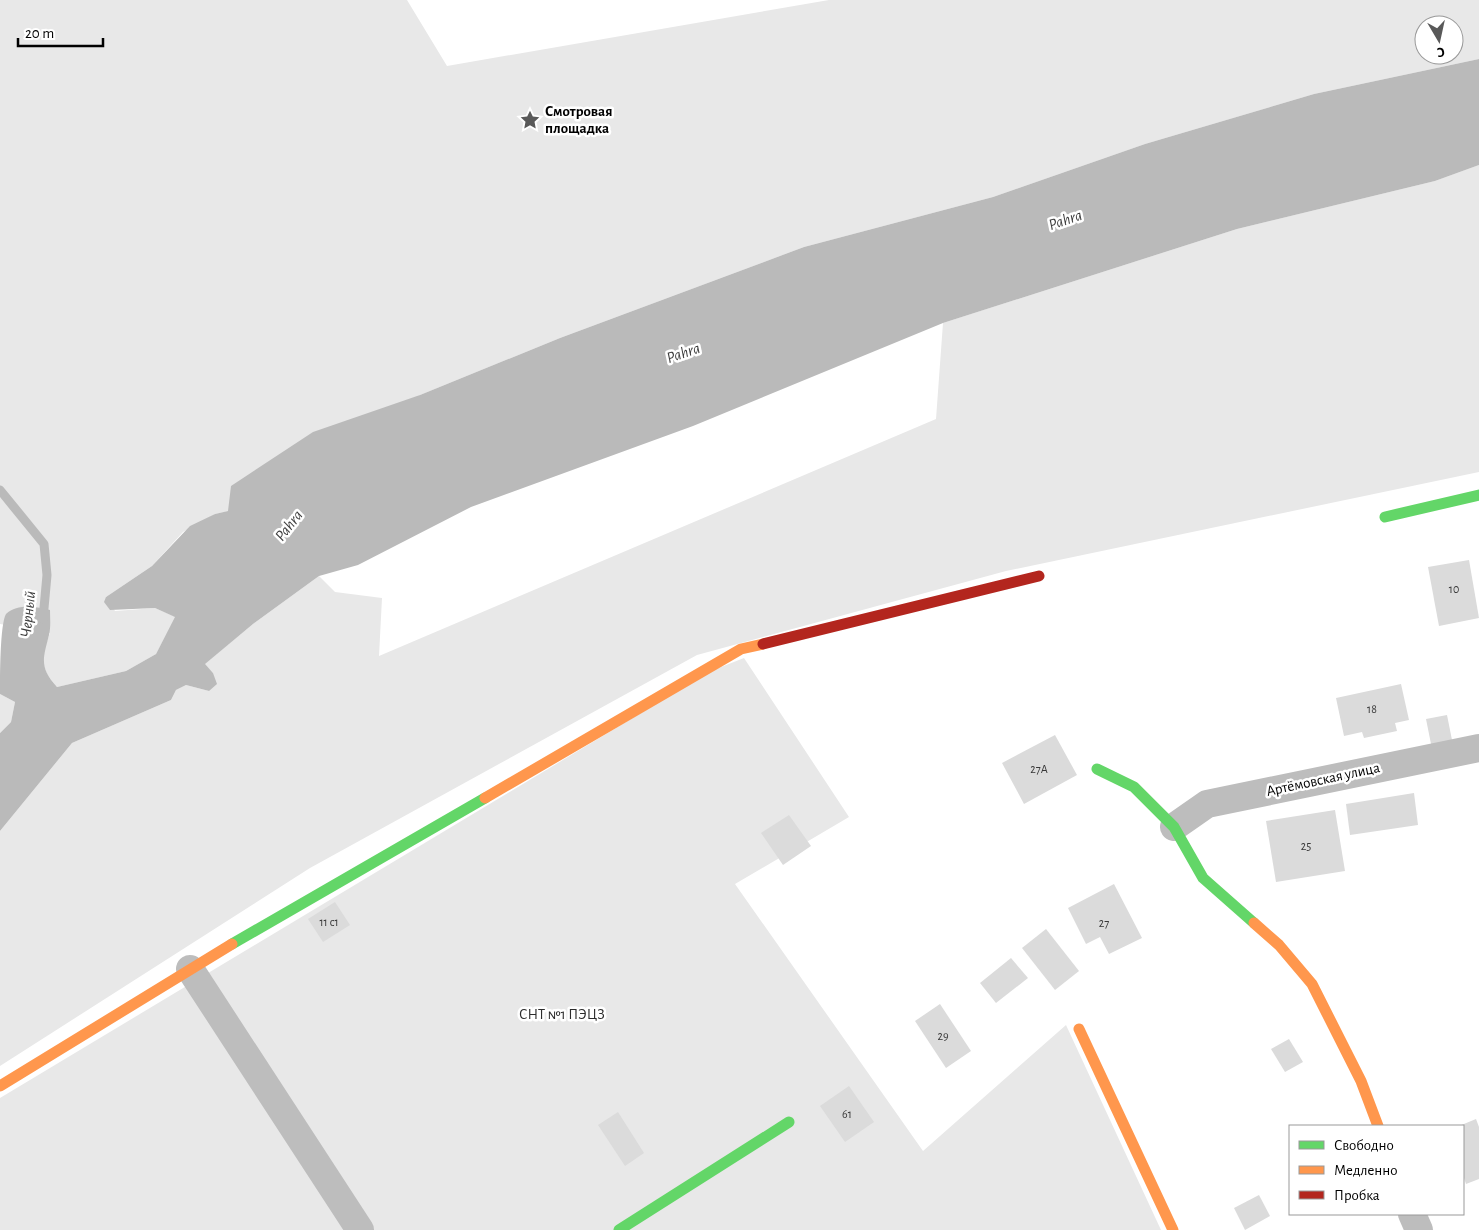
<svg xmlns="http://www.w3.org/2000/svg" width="1479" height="1230" viewBox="0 0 1479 1230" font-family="'Alegreya Sans',sans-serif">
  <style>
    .green { fill: #e8e8e8; fill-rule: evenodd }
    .water { fill: #bababa }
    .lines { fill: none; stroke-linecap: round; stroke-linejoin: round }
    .stream { stroke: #bababa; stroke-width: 9 }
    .building { fill: #dbdbdb }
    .street { stroke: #bdbdbd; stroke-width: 28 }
    .fast { stroke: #63d668; stroke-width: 11 }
    .slow { stroke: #ff974d; stroke-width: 11 }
    .jam { stroke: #b3261e; stroke-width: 11 }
    .labels { text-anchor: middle; stroke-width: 5; stroke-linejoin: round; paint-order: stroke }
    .number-label { font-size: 12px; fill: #373737 }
    .poi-label { font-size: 15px; font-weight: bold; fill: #000; stroke: #fff; text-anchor: start }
    .street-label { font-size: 15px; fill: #000; stroke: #fff }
    .park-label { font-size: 15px; fill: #2c2c2c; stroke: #fff }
    .water-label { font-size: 16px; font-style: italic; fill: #3d3d3d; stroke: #fff }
  </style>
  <rect width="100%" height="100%" fill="#fff"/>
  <g class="green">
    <path d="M 0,0 L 407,0 L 447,66 L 829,0 L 1479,0 L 1479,59 L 1314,94 L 1145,144 L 993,197 L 804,247 L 560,338 L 420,395 L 229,511 L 215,514 L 183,532 L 152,566 L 106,597 L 115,611 L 155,608 L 176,617 L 156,654 L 126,671 L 57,687 C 39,667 41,657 50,633 L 0,624 ZM 1424,25 L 1454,25 L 1454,55 L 1424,55 Z"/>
    <polygon points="1479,165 1479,472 1006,571 697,655 310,868 0,1066 0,831 72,743 171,700 176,690 186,685 209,691 213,673 204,664 253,624 319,576 335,592 382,598 379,656 936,419 943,323 1237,229 1435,181"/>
    <polygon points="744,658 849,817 735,884 923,1151 1066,1025 1161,1230 0,1230 0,1098 711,671"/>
    <polygon points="0,694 15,702 11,722 0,733"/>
  </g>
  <path class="water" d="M 1479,59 L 1479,165 L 1435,181 L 1237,229 L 943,323 L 693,426 L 471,507 L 358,565 L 319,576 L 253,624 L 205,664 L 213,673 L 217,684 L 209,691 L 186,685 L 176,690 L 171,700 L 72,743 L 0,831 L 0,733 L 11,722 L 15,702 L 0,694 C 0,677 0,624 6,614 C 18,603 37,607 50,610 C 50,618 51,627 49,635 C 43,659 39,667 57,687 L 126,671 L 156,654 L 175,617 L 155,608 L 110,610 L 104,602 L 106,597 L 152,566 L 190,526 L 215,514 L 228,511 L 231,486 L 313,432 L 420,395 L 560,338 L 804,247 L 993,197 L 1145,144 L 1314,94 Z"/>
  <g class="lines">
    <polyline class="stream" points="0,490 44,544 47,575 43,619"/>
  </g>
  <g class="building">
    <polygon points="1469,560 1479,618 1439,626 1428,567"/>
    <polygon points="1401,684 1409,720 1395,723 1397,731 1364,738 1362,732 1344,736 1336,698"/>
    <polygon points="1447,715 1453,745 1432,749 1426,719"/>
    <polygon points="1055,735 1077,775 1024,804 1002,763"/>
    <polygon points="1414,793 1418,825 1350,835 1346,804"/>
    <polygon points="1335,810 1345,871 1276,882 1266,821"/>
    <polygon points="789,815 811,846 783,865 761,833"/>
    <polygon points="1114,884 1142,938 1109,954 1100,937 1086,944 1068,908"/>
    <polygon points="335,902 350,925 323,942 308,919"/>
    <polygon points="1046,929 1079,971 1055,990 1022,948"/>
    <polygon points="1011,958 1028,978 996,1003 980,983"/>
    <polygon points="940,1004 971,1051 946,1068 915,1021"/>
    <polygon points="1289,1039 1303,1062 1285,1072 1271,1049"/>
    <polygon points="849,1086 874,1122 845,1142 820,1106"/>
    <polygon points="618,1112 644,1153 625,1166 598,1125"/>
    <polygon points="1476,1119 1479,1127 1479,1179 1466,1184 1463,1175 1463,1126 1459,1126"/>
    <polygon points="1259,1195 1270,1216 1245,1230 1234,1208"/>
  </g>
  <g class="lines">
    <g class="street">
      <polyline points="1174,827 1207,804 1479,748"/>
      <polyline points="190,969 360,1230"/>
      <polyline points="1412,1214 1419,1230"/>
    </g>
    <g class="fast">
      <polyline points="1385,517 1479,495"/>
      <polyline points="1097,769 1134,787 1174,827 1203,878 1254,923"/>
      <polyline points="232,944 485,798"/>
      <polyline points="619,1230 789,1122"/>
    </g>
    <g class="slow">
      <polyline points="485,798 741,649 763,644"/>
      <polyline points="1254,923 1279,945 1312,984 1361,1081 1378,1126"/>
      <polyline points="1079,1029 1173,1230"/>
      <polyline points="0,1086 232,944"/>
    </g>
    <polyline class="jam" points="763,644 1039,576"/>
  </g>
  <defs>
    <symbol id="sight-bare" viewBox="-9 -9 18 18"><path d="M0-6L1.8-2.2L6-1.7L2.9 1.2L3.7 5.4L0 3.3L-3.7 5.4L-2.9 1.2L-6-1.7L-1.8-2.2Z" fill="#595959" stroke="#fff" stroke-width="2.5" paint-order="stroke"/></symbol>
  </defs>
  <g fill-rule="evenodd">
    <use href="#sight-bare" x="516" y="106" width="28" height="28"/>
  </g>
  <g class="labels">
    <g class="number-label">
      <text x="1454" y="593">10</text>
      <text x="1372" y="713">18</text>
      <text x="1039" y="773">27А</text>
      <text x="1306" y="850">25</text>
      <text x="329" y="926">11 с1</text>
      <text x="1104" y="927">27</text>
      <text x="943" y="1040">29</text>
      <text x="847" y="1118">61</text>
    </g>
    <g class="poi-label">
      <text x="545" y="116">Смотровая<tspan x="545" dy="17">площадка</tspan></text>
    </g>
    <g class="street-label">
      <text transform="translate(1323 779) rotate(-12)" y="5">Артёмовская улица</text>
    </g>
    <g class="park-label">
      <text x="562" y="1019">СНТ №1 ПЭЦЗ</text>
    </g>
    <g class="water-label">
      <text transform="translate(1065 219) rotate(-19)" y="6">Pahra</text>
      <text transform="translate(683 352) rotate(-19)" y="6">Pahra</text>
      <text transform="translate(288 525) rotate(-52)" y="6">Pahra</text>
      <text transform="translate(27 614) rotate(-84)" y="6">Черный</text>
    </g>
  </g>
  <rect x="1289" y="1125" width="175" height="90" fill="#ffffff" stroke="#999999"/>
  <rect x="1299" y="1141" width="25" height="8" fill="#63d668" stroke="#999999"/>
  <text x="1334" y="1150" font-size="15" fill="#000000">Свободно</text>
  <rect x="1299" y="1166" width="25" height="8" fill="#ff974d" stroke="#999999"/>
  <text x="1334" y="1175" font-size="15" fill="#000000">Медленно</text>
  <rect x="1299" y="1191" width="25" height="8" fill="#b3261e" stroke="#999999"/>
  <text x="1334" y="1200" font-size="15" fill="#000000">Пробка</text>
  <g transform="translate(1439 40) rotate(171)"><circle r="24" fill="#ffffff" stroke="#999999"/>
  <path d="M0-4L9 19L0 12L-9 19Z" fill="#595959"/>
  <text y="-8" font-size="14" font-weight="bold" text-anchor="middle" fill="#000000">С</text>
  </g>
  <path d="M18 38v8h85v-8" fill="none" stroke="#000000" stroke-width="2.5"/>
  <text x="25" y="38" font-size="15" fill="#000000" stroke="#ffffff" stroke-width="4" paint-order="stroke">20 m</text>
</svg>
